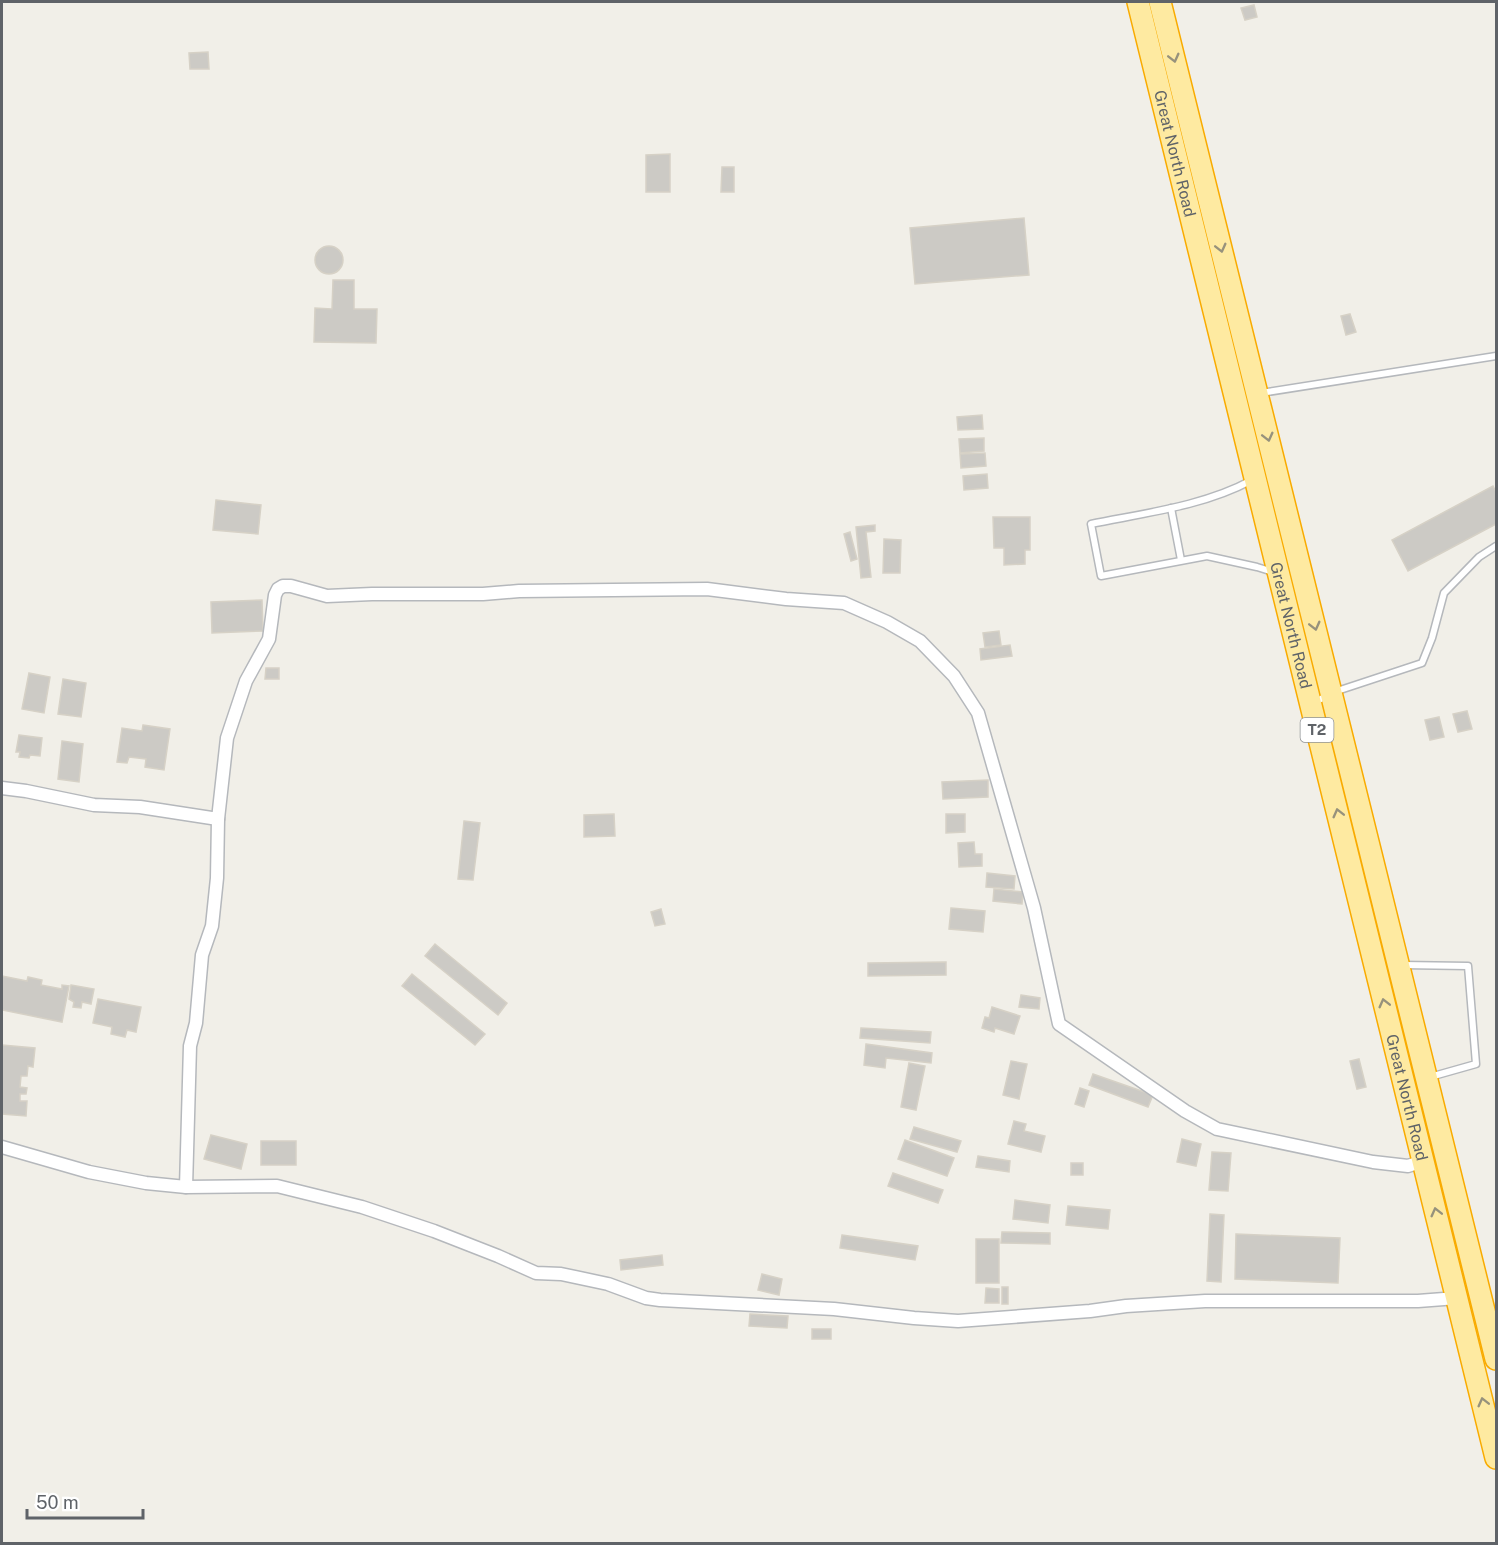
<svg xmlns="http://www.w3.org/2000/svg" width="1498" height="1545" viewBox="0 0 1498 1545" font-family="'Public Sans',sans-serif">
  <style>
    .building { fill: #cccac5; stroke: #d6d1c6; stroke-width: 1.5 }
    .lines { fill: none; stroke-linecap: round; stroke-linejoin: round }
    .service-casing { stroke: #b5b8bc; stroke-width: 9 }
    .minor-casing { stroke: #b5b8bc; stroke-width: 15 }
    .trunk-casing { stroke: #f9ab00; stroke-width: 24 }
    .service { stroke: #fff; stroke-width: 6 }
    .minor { stroke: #fff; stroke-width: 12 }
    .trunk { stroke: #feeaa1; stroke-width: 21 }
    .oneway { stroke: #97927c }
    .labels { text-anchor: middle; stroke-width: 4.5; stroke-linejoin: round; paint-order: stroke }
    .shield { fill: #fff; stroke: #8f9295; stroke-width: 1.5 }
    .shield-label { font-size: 15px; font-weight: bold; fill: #5f6368 }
    .street-label { font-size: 16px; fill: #5f6368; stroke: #fff }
  </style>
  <rect width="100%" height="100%" fill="#f1efe8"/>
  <g class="building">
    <polygon points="1254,5 1257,17 1245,20 1241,8"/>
    <polygon points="208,52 209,69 190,69 189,53"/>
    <polygon points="670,154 670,192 646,192 646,155"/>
    <polygon points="722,167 734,167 734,192 721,192"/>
    <polygon points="1024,218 1029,275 915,284 910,228"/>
    <circle cx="329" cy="260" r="14"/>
    <polygon points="333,280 354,280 354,309 377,309 376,343 314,342 315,308 332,309"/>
    <polygon points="1350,314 1356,332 1346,335 1341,316"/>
    <polygon points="982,415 983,429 958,430 957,417"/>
    <polygon points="984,438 984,451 960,453 959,439"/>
    <polygon points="985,453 986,466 961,468 960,454"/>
    <polygon points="987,474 988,488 964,490 963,476"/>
    <polygon points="1493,486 1496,492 1496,524 1408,571 1392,540"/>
    <polygon points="216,500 261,505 258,534 213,530"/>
    <polygon points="993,517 1030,517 1030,550 1025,550 1025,564 1004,565 1004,548 994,548"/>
    <polygon points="875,525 875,531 866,532 871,577 861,578 856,527"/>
    <polygon points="850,532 857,559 851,561 844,534"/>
    <polygon points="884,539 901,540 900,573 883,573"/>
    <polygon points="262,600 263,631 212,633 211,602"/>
    <polygon points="999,631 1001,645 985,647 983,633"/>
    <polygon points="1010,645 1012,656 981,660 980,649"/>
    <polygon points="266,668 279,668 279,679 265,679"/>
    <polygon points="29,673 50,677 44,713 22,709"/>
    <polygon points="63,679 86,683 81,717 58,714"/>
    <polygon points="1467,711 1472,729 1458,732 1453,714"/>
    <polygon points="1439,717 1444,737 1430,740 1425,720"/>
    <polygon points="143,725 170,729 164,770 145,767 146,759 129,757 127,763 117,762 122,728 142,731"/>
    <polygon points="19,735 42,738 40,756 30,755 29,758 19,757 20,752 16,752"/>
    <polygon points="62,741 83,744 79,782 58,779"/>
    <polygon points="988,780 988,797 943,799 942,782"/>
    <polygon points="614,814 615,836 584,837 584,815"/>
    <polygon points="946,814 965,814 965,832 946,833"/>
    <polygon points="464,821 480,823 473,880 458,879"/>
    <polygon points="974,842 975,854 982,854 982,866 959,867 958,843"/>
    <polygon points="987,873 1015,876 1014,889 986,887"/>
    <polygon points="994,889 1023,892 1022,904 993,901"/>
    <polygon points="951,908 985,911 983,932 949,929"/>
    <polygon points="661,909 665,924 655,926 651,912"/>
    <polygon points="435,944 507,1003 498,1015 425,956"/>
    <polygon points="946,962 946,975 868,976 868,963"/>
    <polygon points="412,974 485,1034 475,1045 402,986"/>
    <polygon points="2,976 27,981 28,977 42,980 41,985 62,989 62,985 69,986 62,1022 2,1010"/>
    <polygon points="71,985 94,989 91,1004 82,1002 81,1008 73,1007 74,1002 69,999"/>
    <polygon points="1021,995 1040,998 1039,1009 1019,1007"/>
    <polygon points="98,999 141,1007 136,1032 127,1030 125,1037 111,1034 112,1027 93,1023"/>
    <polygon points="992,1007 1020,1016 1014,1034 995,1028 994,1032 982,1028 985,1017 989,1018"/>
    <polygon points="861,1028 931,1032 930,1043 860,1038"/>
    <polygon points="866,1044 932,1053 931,1063 886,1058 885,1068 864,1065"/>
    <polygon points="2,1045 35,1048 33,1067 28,1066 27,1076 21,1076 20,1087 27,1088 26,1094 20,1094 20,1101 27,1101 26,1116 2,1114"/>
    <polygon points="1359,1059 1366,1087 1357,1089 1350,1061"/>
    <polygon points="1011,1061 1027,1064 1019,1099 1003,1095"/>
    <polygon points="909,1063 925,1066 916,1110 901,1107"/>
    <polygon points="1093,1074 1153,1095 1148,1107 1089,1085"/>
    <polygon points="1080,1088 1089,1091 1084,1107 1075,1104"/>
    <polygon points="1014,1121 1026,1124 1024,1131 1045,1136 1041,1152 1008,1144"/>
    <polygon points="914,1127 961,1141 957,1152 910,1139"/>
    <polygon points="211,1135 247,1144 241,1169 204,1159"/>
    <polygon points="1182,1139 1201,1144 1196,1166 1177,1162"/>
    <polygon points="905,1140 954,1158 947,1176 898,1159"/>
    <rect x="261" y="1141" width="35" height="24"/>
    <polygon points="1212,1152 1231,1153 1228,1191 1209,1190"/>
    <polygon points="978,1156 1010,1161 1009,1172 976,1167"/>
    <rect x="1071" y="1163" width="12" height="12"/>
    <polygon points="893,1173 943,1190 938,1203 888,1186"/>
    <polygon points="1015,1200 1050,1205 1048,1223 1013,1219"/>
    <polygon points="1068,1206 1110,1210 1108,1229 1066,1225"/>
    <polygon points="1210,1214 1224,1215 1221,1282 1207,1281"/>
    <polygon points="1002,1232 1050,1233 1050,1244 1001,1243"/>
    <polygon points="1236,1234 1340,1238 1338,1283 1235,1279"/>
    <polygon points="842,1235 918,1246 915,1260 840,1248"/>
    <rect x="976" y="1239" width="23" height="44"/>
    <polygon points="662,1255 663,1265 621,1270 620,1260"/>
    <polygon points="762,1274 782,1279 779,1295 758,1290"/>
    <rect x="1002" y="1287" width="6" height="17"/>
    <polygon points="986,1288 999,1289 999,1303 985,1303"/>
    <polygon points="750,1314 788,1316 787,1328 749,1326"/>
    <rect x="812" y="1329" width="19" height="10"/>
  </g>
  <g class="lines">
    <defs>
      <g id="service">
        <polyline points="1261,393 1496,356"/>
        <path d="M 1252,480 C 1204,506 1145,513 1091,524 L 1101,576 L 1207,556 L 1257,567 L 1273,572"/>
        <polyline points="1171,508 1181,560"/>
        <polyline points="1314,703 1331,693 1422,663 1432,638 1444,593 1479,557 1496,546"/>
        <polyline points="1402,965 1468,966 1476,1064 1430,1077"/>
      </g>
      <g id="minor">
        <polyline points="2,788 26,791 94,805 140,807 218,819"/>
        <polyline points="2,1147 89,1172 146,1183 186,1187 277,1186 362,1207 434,1231 498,1256 536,1273 561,1274 608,1284 646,1298 660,1300 834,1309 914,1318 958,1321 1090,1311 1126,1306 1205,1301 1418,1301 1457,1298"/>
        <polyline points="186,1187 190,1046 196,1023 202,955 212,926 217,878 218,819 227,738 246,681 269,639 275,595 278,589 283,586 291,586 327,596 372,594 483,594 519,591 707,589 786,599 844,603 887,622 920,641 954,676 978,713 1034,908 1059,1024 1185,1111 1217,1129 1373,1162 1408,1166 1423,1161"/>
      </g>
      <g id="trunk">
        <path id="s1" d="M 1138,2 L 1496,1458"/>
        <polyline points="1160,2 1496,1359"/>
      </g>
    </defs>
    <use href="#service" class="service-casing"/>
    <use href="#minor" class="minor-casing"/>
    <use href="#trunk" class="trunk-casing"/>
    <use href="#service" class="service"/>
    <use href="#minor" class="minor"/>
    <use href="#trunk" class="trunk"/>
  </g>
  <defs><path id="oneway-chevron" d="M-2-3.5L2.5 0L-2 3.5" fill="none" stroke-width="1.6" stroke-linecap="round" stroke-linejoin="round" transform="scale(1.5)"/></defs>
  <g class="oneway">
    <use href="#oneway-chevron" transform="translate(1174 58) rotate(76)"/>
    <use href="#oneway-chevron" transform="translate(1221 248) rotate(76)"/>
    <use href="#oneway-chevron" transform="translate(1268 437) rotate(76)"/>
    <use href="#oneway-chevron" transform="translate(1315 626) rotate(76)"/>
    <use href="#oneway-chevron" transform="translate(1338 813) rotate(-104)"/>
    <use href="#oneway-chevron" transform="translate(1384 1003) rotate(-104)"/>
    <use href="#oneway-chevron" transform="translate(1436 1212) rotate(-104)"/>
    <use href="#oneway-chevron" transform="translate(1483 1402) rotate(-104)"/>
  </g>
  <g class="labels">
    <rect class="shield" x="1300.5" y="718" width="33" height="24" rx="4.5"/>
    <g class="shield-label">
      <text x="1317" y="735">T2</text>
    </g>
    <g class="street-label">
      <text dy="6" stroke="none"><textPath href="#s1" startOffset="156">Great North Road</textPath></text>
      <text dy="6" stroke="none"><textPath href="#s1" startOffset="642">Great North Road</textPath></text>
      <text dy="6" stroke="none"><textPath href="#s1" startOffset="1128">Great North Road</textPath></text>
    </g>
  </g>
  <rect width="1498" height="1545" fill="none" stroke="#5f6368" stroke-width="6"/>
  <path d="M27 1509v9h116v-9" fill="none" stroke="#5f6368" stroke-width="3"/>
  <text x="36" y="1509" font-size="18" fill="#5f6368" stroke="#ffffff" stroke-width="4.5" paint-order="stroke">50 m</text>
</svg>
